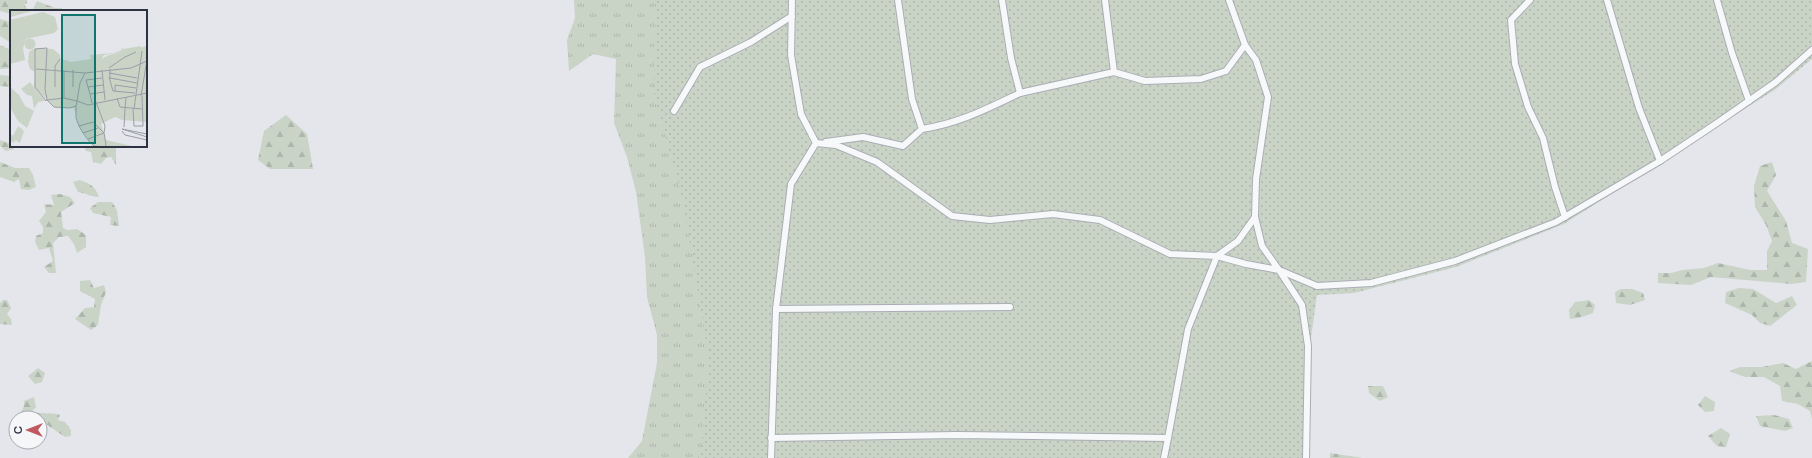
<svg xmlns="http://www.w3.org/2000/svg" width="1812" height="458" viewBox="0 0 1812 458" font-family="Manrope,sans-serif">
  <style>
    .forest { fill: url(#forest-firs) }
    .park { fill: url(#park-tufts) }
    .garden { fill: url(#garden-dots) }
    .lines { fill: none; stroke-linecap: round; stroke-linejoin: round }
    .lane-casing { stroke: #aaadb5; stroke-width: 8 }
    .lane { stroke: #f7f8f9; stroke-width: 6 }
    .inset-road { fill: none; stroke: #9b9ea7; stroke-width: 1 }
    .view { fill: #0f766e; fill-opacity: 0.15; stroke: #0f766e; stroke-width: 2 }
    .inset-edge { fill: none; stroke: #2e3342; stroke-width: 2 }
  </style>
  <defs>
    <pattern id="forest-firs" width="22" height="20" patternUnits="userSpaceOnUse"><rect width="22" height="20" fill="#c9d4c7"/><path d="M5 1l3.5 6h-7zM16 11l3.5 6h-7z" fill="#adb6ac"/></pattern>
    <pattern id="park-tufts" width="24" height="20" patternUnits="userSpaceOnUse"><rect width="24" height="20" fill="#c9d4c7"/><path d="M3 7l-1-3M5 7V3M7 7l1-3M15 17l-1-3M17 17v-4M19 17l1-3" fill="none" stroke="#adb6ac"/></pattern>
    <pattern id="garden-dots" width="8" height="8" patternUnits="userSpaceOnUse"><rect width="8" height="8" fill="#c9d4c7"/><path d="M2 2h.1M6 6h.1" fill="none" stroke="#adb6ac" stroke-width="1.8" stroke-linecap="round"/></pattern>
  </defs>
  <rect width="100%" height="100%" fill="#e4e6eb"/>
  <g class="forest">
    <polygon points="0,0 27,0 27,3 24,5 30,11 11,11 11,14 0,11"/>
    <polygon points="37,1 55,8 61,8 67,11 32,11"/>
    <polygon points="0,19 11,22 11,43 0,36"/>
    <polygon points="0,45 11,50 11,68 0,69"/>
    <polygon points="0,75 11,76 11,87 0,86"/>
    <polygon points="286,115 307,134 313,169 270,169 258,160 264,131"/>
    <polygon points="0,140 11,144 11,146 14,146 14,149 6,151 0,146"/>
    <polygon points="84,146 116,146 116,165 111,157 106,158 101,164 93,162 91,152 86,151"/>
    <polygon points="0,162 15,168 29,168 33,175 36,187 29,190 21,189 19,179 14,182 0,177"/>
    <polygon points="1772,162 1776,175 1767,191 1786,221 1792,243 1808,249 1806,282 1791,284 1711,277 1691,285 1658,283 1658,273 1671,273 1682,270 1704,268 1718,263 1750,270 1767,270 1767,251 1772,241 1766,225 1755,207 1754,186 1760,166"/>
    <path d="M 80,180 C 91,184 95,186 99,197 C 91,197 86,193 78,192 L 73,182 Z"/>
    <polygon points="60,194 70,197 75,203 61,212 63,228 67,230 77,229 86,235 86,247 77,253 74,244 68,236 59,237 53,243 56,273 49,273 44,267 53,261 49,248 39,250 35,242 36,236 43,233 43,227 39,221 46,212 44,204 54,205 51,195"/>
    <polygon points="98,202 112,202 117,210 119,226 110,225 111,217 93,213 90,208"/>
    <polygon points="90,280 94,288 104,285 106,292 101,305 98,325 91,330 75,319 85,308 94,307 95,299 80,291 80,281"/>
    <polygon points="1739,288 1753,289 1776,303 1792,296 1797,305 1770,326 1760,323 1752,315 1725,303 1726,292"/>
    <polygon points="1621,289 1632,289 1643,293 1645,300 1630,305 1616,303 1615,292"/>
    <polygon points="3,300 7,300 11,308 7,314 11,319 12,325 0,324 0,303"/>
    <polygon points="1589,300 1595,305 1593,313 1579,318 1570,319 1569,310 1575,302"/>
    <polygon points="1812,361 1812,419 1810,411 1798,404 1782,401 1780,386 1764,377 1745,377 1729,371 1740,367 1762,367 1783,363 1796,369"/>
    <polygon points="38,368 45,373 42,382 35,384 28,376"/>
    <polygon points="1368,386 1383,386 1388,397 1380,401 1369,393"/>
    <polygon points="1705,396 1715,402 1714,411 1705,412 1698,405"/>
    <path d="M 34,397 L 36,407 L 31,412 C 41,414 50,412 60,415 L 58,420 L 65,422 L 71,430 L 71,436 L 65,437 L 43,422 L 40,422 L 40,418 L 24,418 L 21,412 L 24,406 L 24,401 Z"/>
    <polygon points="1774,415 1789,419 1793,428 1785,431 1760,426 1756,416"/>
    <polygon points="1721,428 1730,434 1726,447 1717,446 1708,436"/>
    <polygon points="1330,453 1363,458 1330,458"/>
  </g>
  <polygon class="park" points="574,0 659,0 711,307 711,458 628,458 642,441 657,363 657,335 647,297 645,257 636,192 627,157 614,123 616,59 593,54 569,71 567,40 575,18"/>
  <polygon class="garden" points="656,0 1812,0 1812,59 1776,89 1564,224 1456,267 1354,293 1317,295 1310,345 1310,458 698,458 701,452 709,359 683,200 654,95"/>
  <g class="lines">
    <defs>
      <g id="lane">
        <path d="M 898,0 L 912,99 L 922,129 C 960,123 986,109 1020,93"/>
        <polyline points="1002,0 1011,58 1020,93 1114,72"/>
        <polyline points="1105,0 1114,72 1145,81 1201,79 1226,71 1245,45"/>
        <polyline points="1229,0 1245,45 1256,60 1268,97 1256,179 1255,217 1262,246 1279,270 1317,286 1371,283 1455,261 1556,222 1660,161 1717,123 1776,82 1812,50"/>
        <polyline points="1530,0 1511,20 1515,64 1528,107 1543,138 1555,187 1565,217"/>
        <polyline points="1607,0 1639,108 1660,161"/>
        <polyline points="1717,0 1732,53 1749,101"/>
        <polyline points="674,111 700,67 751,42 792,16"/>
        <polyline points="826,142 863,137 903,146 922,129"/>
        <polyline points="1255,217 1238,241 1217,256 1246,264 1279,270 1302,305 1308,346 1306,458"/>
        <polyline points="776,309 1010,307"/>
        <polyline points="771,438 957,435 1168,438 1188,329 1217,256 1170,254 1100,220 1053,214 990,220 952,216 877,162 836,145 816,143"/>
        <polyline points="771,458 776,309 791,184 816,143 801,114 791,55 792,0"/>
        <polyline points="1164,458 1168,438"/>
      </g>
    </defs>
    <use href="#lane" class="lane-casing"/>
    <use href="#lane" class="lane"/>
  </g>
  <g transform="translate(10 10)">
    <rect width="137" height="137" fill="#e4e6eb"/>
    <path d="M 0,0 L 25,0 L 1,7 ZM 33,2 L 45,7 L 48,19 L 44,23 L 16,29 L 13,38 L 15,50 L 0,54 L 0,10 ZM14.5 34a5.5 5.5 0 1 1 11 0a5.5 5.5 0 1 1-11 0ZM 20,72 L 35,91 L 28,92 L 24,99 L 22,86 L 17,85 L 11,79 ZM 0,77 L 9,85 L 15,96 L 24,101 L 17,118 L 8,111 L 0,97 ZM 8,116 L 14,121 L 10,133 L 5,130 L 4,133 L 1,131 L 0,135 L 0,123 L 3,126 Z" fill="#c9d4c7"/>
    <path d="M 131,36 L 130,39 L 94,45 L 90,51 L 63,56 L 52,56 L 49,53 L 52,49 L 61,52 L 81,49 L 80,45 L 104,43 L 112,40 L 111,37 L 113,39 Z" fill="#c9d4c7"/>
    <path d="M 137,36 L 137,112 L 112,110 L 105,107 L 91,114 L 96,130 L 126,137 L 84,137 L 69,116 L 64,98 L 44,97 L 24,77 L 25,62 L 20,59 L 18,52 L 19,42 L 25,38 L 43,39 L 50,45 L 51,54 L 59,55 L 85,52 L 99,45 Z" fill="#c9d4c7"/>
    <path class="inset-road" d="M 37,38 L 35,79 L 37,89 L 36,91 L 25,77 L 25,39 ZM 99,58 L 115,47 L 126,42M 26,59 L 75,63 L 121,58 L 137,51M 100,59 L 100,68 L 127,73M 54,60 L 54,88 L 67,91 L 70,73 L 75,63M 63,60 L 63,77M 92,60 L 95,90M 99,63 L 127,68M 99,67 L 103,81 L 125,83M 45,77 L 45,56 L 50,49M 78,77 L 76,70 L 92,68M 105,81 L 105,75 L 126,78M 80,84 L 78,77 L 93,75M 131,86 L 137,50M 54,88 L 37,90 L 44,97 L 60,98 L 66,96 L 67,91 L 78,95 L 137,83M 107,88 L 110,97 L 132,99M 82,93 L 80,84 L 94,82M 66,96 L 66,108 L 69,116 L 73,123 L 79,131 L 84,136 L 94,137 L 96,135 L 94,123 L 78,129M 115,99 L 116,87M 123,99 L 124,116 L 133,116 L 132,86M 124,99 L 132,41M 69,116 L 83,112 L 94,123 L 95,116 L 86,92M 114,117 L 115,99M 112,121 L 115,125 L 137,130M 73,123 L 88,118M 137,124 L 112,119 L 137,127"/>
    <path class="view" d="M 52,5 L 85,5 L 85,133 L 52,133 Z"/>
    <rect width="137" height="137" class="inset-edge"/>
  </g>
  <g transform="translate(28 430) rotate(270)"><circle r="19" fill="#f4f6f8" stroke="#a5a8af"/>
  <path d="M0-3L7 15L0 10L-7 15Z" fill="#c2585f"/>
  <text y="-6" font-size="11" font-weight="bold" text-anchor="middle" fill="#2e3342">С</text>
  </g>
</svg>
